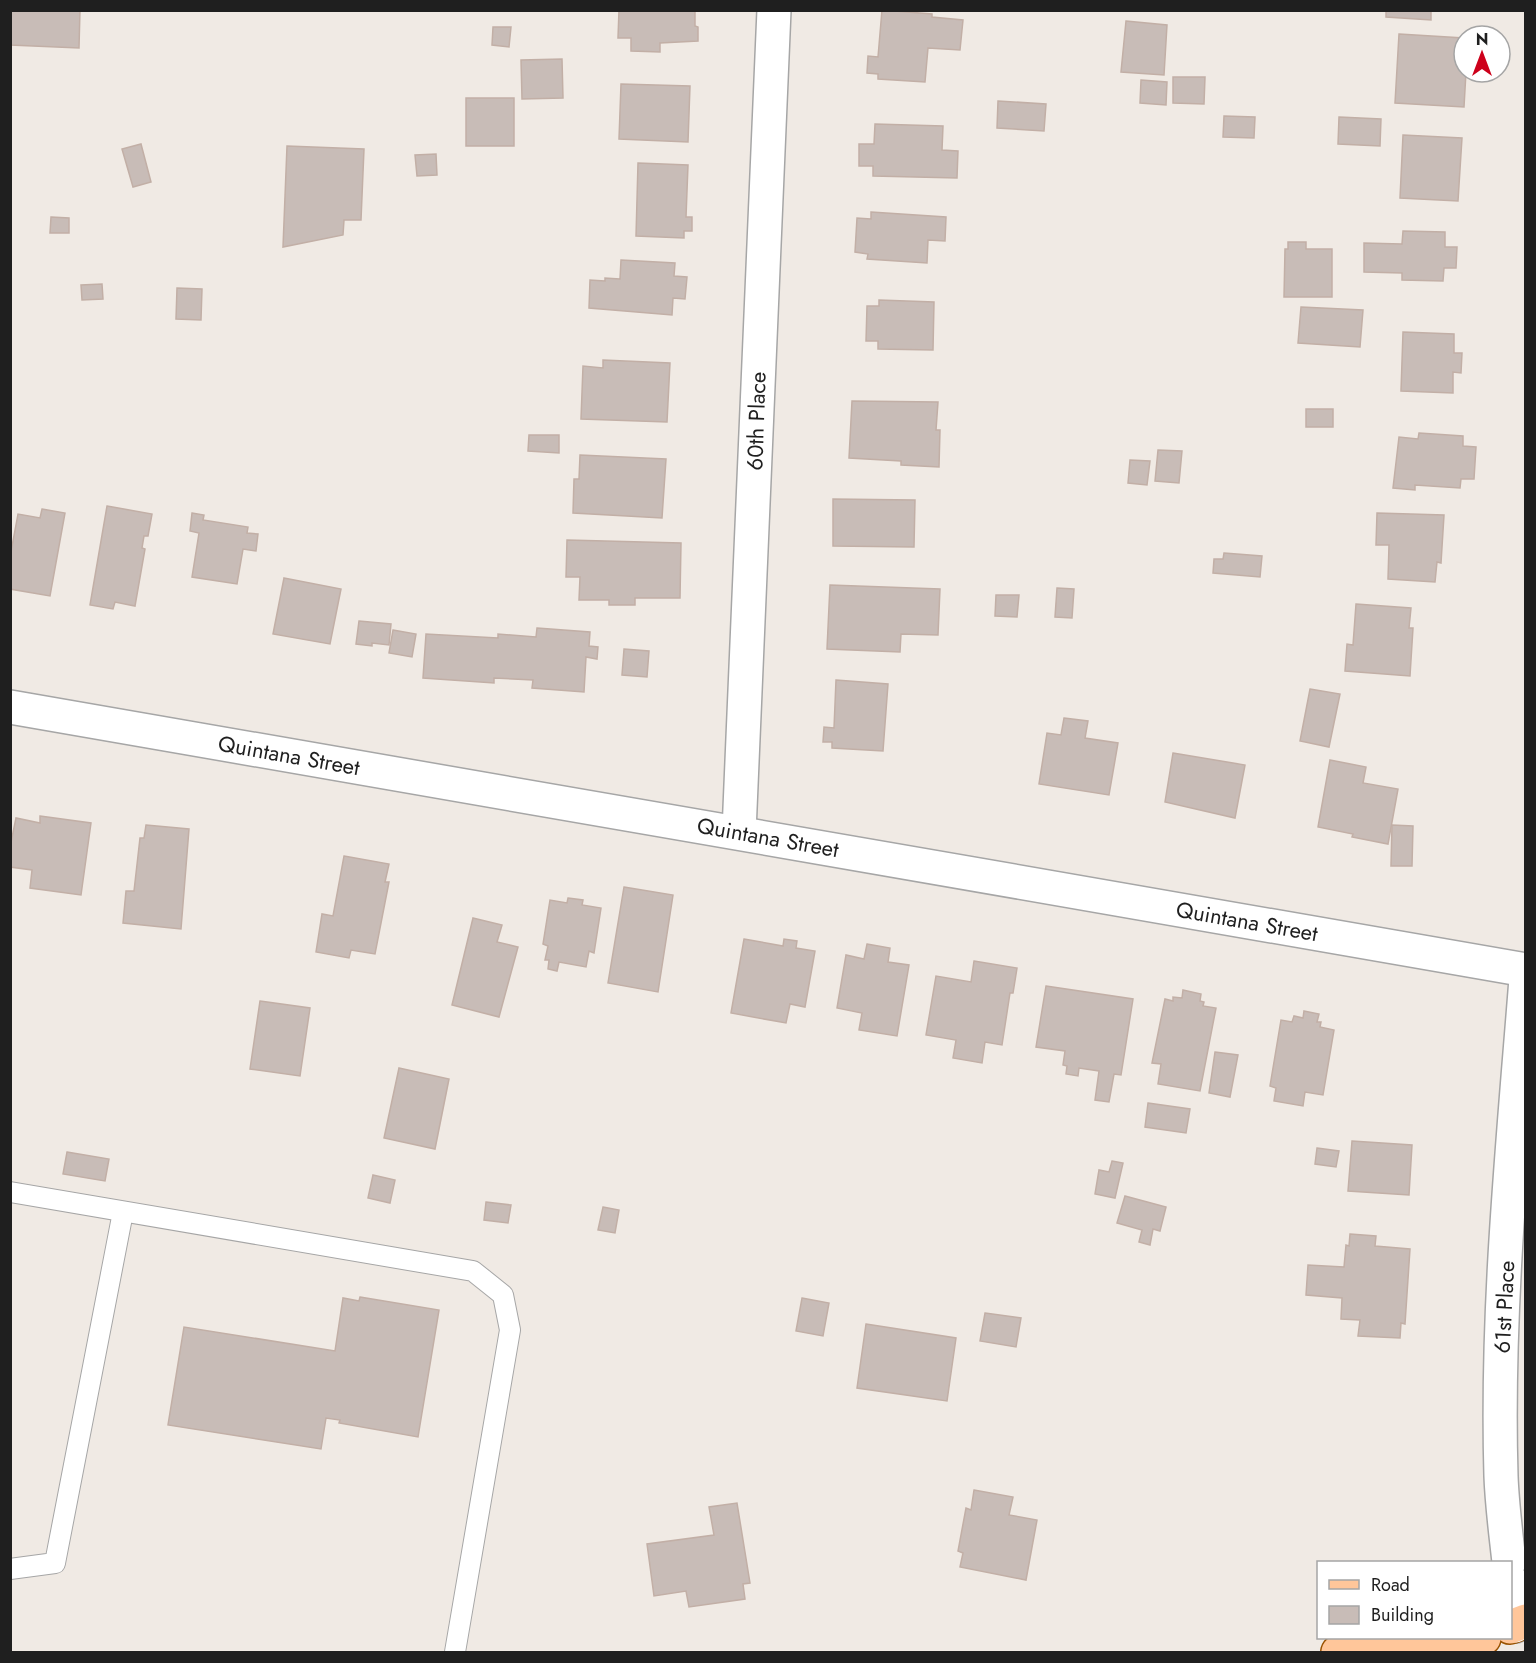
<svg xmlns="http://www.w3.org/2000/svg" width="1536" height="1663" viewBox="0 0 1536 1663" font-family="Jost,sans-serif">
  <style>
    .building { fill: #c8bcb7; stroke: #c2afa6; stroke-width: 1.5 }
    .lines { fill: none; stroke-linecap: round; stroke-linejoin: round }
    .lane-casing { stroke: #a6a6a6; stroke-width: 22 }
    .street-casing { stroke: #a6a6a6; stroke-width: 36 }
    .primary-casing { stroke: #995200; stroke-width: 36 }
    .lane { stroke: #fff; stroke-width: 20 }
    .street { stroke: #fff; stroke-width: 33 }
    .primary { stroke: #ffc69a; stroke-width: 33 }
    .labels { text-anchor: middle; stroke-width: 6; stroke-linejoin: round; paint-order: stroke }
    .street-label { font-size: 22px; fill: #1f1f1f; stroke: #fff }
  </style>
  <rect width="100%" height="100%" fill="#f0eae4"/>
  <g class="building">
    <polygon points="80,10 79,48 10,45 11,10"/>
    <polygon points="619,10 695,10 695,26 698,27 698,41 660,43 660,52 631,51 631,38 618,38"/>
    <polygon points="882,10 932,14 932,17 963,20 960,50 928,48 925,82 878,79 878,74 867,73 868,56 878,57"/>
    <polygon points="1386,10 1431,10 1431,20 1386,17"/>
    <polygon points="1126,21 1167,25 1164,75 1121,72"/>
    <polygon points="493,27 511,27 509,47 492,45"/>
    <polygon points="1399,34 1464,38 1464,72 1466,72 1464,107 1395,103"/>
    <polygon points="562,59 563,98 522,99 521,60"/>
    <polygon points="1173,77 1205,77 1204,104 1173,103"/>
    <polygon points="1141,80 1167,82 1166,105 1140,103"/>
    <polygon points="621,84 690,86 688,142 619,139"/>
    <rect x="466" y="98" width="48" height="48"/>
    <polygon points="998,101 1046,104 1044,131 997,128"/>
    <polygon points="1224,116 1255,117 1254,138 1223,137"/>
    <polygon points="1339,117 1381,119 1380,146 1338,144"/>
    <polygon points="875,124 943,126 942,150 958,151 957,178 873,176 873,166 859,166 859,144 874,144"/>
    <polygon points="1403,135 1462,138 1458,201 1400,198"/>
    <polygon points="141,144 151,182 133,187 122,149"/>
    <polygon points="287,146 364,149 361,220 344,220 343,235 283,247"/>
    <polygon points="436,154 437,175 417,176 415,155"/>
    <polygon points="638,163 688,165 686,217 692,217 692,231 684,231 684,238 636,236"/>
    <polygon points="871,212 946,217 945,241 928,240 927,263 867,259 868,254 855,252 857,218 871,219"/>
    <polygon points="51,217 69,218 69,233 50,233"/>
    <polygon points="1403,231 1445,232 1445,247 1457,247 1456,268 1444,268 1443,281 1402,280 1402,273 1364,272 1364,243 1402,244"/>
    <polygon points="1288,242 1306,242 1306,249 1332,249 1332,297 1284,297 1285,249 1288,249"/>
    <polygon points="621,260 675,263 674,276 687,277 685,299 673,298 672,315 589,308 590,280 605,281 605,278 620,279"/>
    <polygon points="102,284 103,299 82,300 81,285"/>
    <polygon points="177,288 202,289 201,320 176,319"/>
    <polygon points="879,300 934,302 933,350 878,349 878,341 866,341 867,306 879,306"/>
    <polygon points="1301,307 1363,310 1360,347 1298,343"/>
    <polygon points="1403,332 1454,334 1454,353 1462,353 1461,373 1453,372 1453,393 1401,391"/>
    <polygon points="603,360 670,363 667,422 581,419 583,366 603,368"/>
    <polygon points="852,401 938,402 936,430 940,430 939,467 901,465 901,461 849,458"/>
    <rect x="1306" y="409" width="27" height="18"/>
    <polygon points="1419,433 1463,436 1463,446 1476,447 1474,479 1461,479 1460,488 1415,485 1415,490 1393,488 1399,437 1418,439"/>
    <polygon points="529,435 559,435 559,453 528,451"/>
    <polygon points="1158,450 1182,451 1179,483 1155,481"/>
    <polygon points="580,455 666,459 662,518 573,513 574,479 579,479"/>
    <polygon points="1130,460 1150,461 1147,485 1128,483"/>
    <polygon points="833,499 915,500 914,547 833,546"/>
    <polygon points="107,506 152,514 148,536 144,536 142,548 145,549 135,606 115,602 113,609 90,605"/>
    <polygon points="42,509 65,513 50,596 10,589 10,557 18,514 40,518"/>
    <polygon points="192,513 204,515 203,520 248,527 247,533 258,534 256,551 243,549 237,584 192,577 199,533 190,531"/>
    <polygon points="1377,513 1444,515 1441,563 1437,562 1435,582 1388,579 1389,545 1376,545"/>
    <polygon points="567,540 681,543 680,598 635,598 635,605 609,605 609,600 579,600 580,577 566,577"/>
    <polygon points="1224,553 1262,556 1260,577 1213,573 1214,559 1223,559"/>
    <polygon points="284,578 341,589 330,644 273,634"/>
    <polygon points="830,585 940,589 938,635 901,634 900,652 827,649"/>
    <polygon points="1057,588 1074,589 1072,618 1055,617"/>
    <polygon points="996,595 1019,595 1017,617 995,616"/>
    <polygon points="1356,604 1411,608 1409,628 1413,628 1410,676 1345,671 1347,644 1353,645"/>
    <polygon points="359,621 391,624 389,645 372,643 372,646 356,644"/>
    <polygon points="537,628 590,632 589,646 598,647 597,659 586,657 584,692 532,688 533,680 494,678 494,683 423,678 426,634 498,638 498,634 536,637"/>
    <polygon points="393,630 416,634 412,657 389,653"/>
    <polygon points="624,649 649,651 647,677 622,675"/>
    <polygon points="836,680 888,684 883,751 832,748 832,742 823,742 824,727 834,728"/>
    <polygon points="1310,689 1340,694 1329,747 1300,741"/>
    <polygon points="1064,718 1088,721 1085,738 1118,743 1109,795 1039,784 1047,733 1061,735"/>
    <polygon points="1173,753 1245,765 1235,818 1165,802"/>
    <polygon points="1330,760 1366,767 1363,783 1398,789 1388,844 1352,837 1353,834 1318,827"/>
    <polygon points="40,816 91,823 81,895 30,888 32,870 10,867 10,847 16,818 40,823"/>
    <polygon points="146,825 189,829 181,929 123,923 126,891 134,891 140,838 144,838"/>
    <polygon points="1392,825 1413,826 1412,866 1391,866"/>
    <polygon points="344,856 389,864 385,882 389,882 375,954 351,950 349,958 316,952 322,914 333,916"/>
    <polygon points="624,887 673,895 658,992 608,983"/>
    <polygon points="568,898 583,900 582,905 601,908 594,953 589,951 586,967 559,962 557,971 548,969 549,960 545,960 548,946 543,944 550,900 567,903"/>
    <polygon points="473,918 502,925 497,942 518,947 499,1017 452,1005"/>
    <polygon points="744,939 783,946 784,939 797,941 796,948 815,951 805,1007 790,1004 786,1023 731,1013"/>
    <polygon points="867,944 890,948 888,962 909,965 897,1036 859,1030 862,1013 837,1008 846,955 864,959"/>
    <polygon points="974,961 1017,968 1013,993 1010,993 1002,1045 985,1042 982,1063 953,1058 956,1040 926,1035 936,976 971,982"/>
    <polygon points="1046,986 1133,999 1121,1075 1114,1074 1109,1102 1095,1100 1099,1071 1079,1068 1078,1076 1066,1074 1067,1066 1063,1065 1065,1051 1036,1047"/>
    <polygon points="1183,990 1201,994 1200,1001 1204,1002 1203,1006 1216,1008 1200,1091 1158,1084 1161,1064 1152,1063 1165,999 1173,1001 1173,997 1182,998"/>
    <polygon points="260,1001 310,1008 300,1076 250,1069"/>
    <polygon points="1304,1011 1319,1014 1317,1022 1321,1022 1320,1027 1334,1030 1323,1095 1305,1092 1303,1106 1274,1101 1276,1088 1270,1086 1281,1020 1292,1022 1294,1016 1303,1018"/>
    <polygon points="1215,1052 1238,1055 1230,1097 1209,1093"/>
    <polygon points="399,1068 449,1079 435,1149 384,1138"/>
    <polygon points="1148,1103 1190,1109 1186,1133 1145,1127"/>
    <polygon points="1352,1141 1412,1145 1409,1195 1348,1191"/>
    <polygon points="1317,1148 1339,1151 1336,1167 1315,1164"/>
    <polygon points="67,1152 109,1159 105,1181 63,1174"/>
    <polygon points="1112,1161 1123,1163 1115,1198 1095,1194 1099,1170 1109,1172"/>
    <polygon points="373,1175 395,1180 390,1203 368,1198"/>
    <polygon points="1125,1196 1166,1207 1160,1231 1153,1229 1150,1245 1139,1242 1142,1230 1117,1223"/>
    <polygon points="486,1202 511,1205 508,1223 484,1220"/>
    <polygon points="603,1207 619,1210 615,1233 598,1230"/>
    <polygon points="1350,1234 1376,1236 1375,1246 1410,1249 1405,1324 1401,1323 1400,1338 1358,1336 1360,1320 1341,1319 1342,1298 1306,1295 1308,1265 1344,1267 1346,1245 1349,1246"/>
    <polygon points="360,1297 439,1310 418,1437 339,1423 340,1420 326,1418 321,1449 168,1425 184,1327 335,1351 343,1298 359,1301"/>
    <polygon points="802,1298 829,1303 823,1336 796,1331"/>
    <polygon points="985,1313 1021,1318 1016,1347 980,1341"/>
    <polygon points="866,1324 956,1338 947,1401 857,1388"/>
    <polygon points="974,1490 1013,1497 1009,1515 1037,1520 1026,1580 960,1567 963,1553 958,1551 966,1508 971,1510"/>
    <polygon points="737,1503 750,1583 743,1584 745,1599 689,1607 686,1591 654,1596 647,1544 714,1535 709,1507"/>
  </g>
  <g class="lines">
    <defs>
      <g id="lane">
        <polyline points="10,1192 473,1271 503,1295 510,1330 455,1652"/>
        <polyline points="10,1569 55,1563 123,1212"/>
      </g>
      <g id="street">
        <polyline points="10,707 1526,970"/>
        <polyline points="739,832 774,10"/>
        <path d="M 1509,1562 C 1506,1534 1502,1505 1501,1476 C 1496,1311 1513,1144 1526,979"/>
        <polyline points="1510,1580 1515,1626"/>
      </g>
      <g id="primary">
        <polyline points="1510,1627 1526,1621"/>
        <polyline points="1338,1652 1438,1638"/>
        <polyline points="1444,1652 1484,1638"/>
      </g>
    </defs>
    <use href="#lane" class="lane-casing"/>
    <use href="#street" class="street-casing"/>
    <use href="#primary" class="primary-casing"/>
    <use href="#lane" class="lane"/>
    <use href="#street" class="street"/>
    <use href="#primary" class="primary"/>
  </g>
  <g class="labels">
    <g class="street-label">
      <text transform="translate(756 421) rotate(-88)" y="8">60th Place</text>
      <text transform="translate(289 755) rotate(10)" y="8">Quintana Street</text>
      <text transform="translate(768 837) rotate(10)" y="8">Quintana Street</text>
      <text transform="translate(1247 921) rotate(10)" y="8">Quintana Street</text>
      <text transform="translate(1504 1307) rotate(-87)" y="8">61st Place</text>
    </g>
  </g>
  <rect width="1536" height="1663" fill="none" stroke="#1f1f1f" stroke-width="24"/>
  <rect x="1317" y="1561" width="195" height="78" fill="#ffffff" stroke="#a5a5a5" stroke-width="1.5"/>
  <rect x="1329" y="1580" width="30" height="9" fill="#ffc69a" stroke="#a5a5a5" stroke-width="1.5"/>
  <text x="1371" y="1591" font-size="18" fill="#1f1f1f">Road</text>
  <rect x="1329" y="1606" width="30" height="18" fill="#c8bcb7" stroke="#a5a5a5" stroke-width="1.5"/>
  <text x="1371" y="1621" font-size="18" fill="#1f1f1f">Building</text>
  <g transform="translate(1482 54)"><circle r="28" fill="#ffffff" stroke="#a5a5a5" stroke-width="1.5"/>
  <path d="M0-4.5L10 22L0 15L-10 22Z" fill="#cd001b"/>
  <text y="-9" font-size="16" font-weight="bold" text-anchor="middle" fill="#1f1f1f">N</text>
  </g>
</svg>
